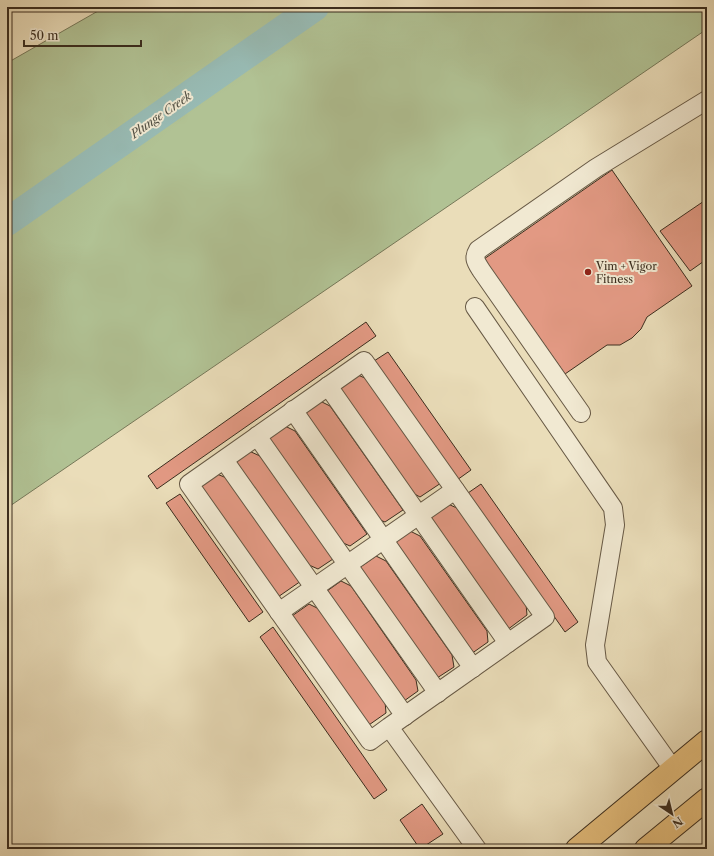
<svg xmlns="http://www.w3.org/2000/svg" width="714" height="856" viewBox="0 0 714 856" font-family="'Libre Caslon Text',serif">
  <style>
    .green { fill: #b1c294; stroke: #767859 }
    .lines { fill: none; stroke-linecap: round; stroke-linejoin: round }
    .river { stroke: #98bbb4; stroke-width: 28 }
    .building { fill: #e29983; stroke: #3b2d1e }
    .minor-casing { stroke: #675945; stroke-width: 20 }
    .major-casing { stroke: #3b2d1e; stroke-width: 24 }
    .minor { stroke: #f1e9d2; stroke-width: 18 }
    .major { stroke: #e5be7c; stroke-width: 22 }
    .poi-dot { fill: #8f2418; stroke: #f1e9d2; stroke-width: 1.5 }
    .labels { text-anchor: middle; stroke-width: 4; stroke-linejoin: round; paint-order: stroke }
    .poi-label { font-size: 11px; fill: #3b2d1e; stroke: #f1e9d2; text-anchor: start }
    .water-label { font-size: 12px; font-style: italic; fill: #525044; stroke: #f1e9d2 }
  </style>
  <rect width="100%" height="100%" fill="#eaddb9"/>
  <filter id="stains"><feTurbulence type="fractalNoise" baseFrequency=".005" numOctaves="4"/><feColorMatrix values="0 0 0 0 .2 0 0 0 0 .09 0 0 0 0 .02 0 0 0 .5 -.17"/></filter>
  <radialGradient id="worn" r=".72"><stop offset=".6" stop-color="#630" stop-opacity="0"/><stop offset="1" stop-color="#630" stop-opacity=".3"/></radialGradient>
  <polygon class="green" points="105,7 707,7 707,29 7,508 7,63"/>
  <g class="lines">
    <polyline class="river" points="7,222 315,7"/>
  </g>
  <g class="building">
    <polygon points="612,170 692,286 647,317 641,329 632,338 620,345 607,345 565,374 484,259"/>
    <polygon points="707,199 707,259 690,271 660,231"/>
    <polygon points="366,322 376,336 157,489 148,476"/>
    <polygon points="388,352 471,470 457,480 374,361"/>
    <polygon points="358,375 367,379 441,483 420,497 411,492 338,388"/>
    <polygon points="320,401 330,406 403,510 385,522 375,518 303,413"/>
    <polygon points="285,426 295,431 367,534 350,546 341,542 268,438"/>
    <polygon points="249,451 260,456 333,559 318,569 309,565 235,461"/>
    <polygon points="217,474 229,479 301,581 275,599 204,497 201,485"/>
    <polygon points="481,484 578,622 565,632 468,493"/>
    <polygon points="180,494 263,612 249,622 166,503"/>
    <polygon points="448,504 459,509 526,604 527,615 507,630 429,518"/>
    <polygon points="410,531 420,536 487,631 488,642 471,654 393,543"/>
    <polygon points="376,556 386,561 452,655 454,667 437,678 359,568"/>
    <polygon points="341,581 351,586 416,680 418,691 404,701 327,591"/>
    <polygon points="309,604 319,609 385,701 386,713 366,727 292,616"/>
    <polygon points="273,627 387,790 374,799 260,637"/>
    <polygon points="422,804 443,834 420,849 400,820"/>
  </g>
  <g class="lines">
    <defs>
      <g id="minor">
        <polyline points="475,307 613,508 615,525 595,645 597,662 673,769"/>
        <polyline points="328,386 508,643"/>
        <polyline points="293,410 473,668"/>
        <path d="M 581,413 L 481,270 C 476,262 473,258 478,250 L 596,168 L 707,100"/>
        <polyline points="257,436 438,693"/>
        <polyline points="224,460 405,716"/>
        <polyline points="279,612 455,490"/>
        <polyline points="389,727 545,617 364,361 189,484 370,741 389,727 477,849"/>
      </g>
      <g id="major">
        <polyline points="577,849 707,741"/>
        <polyline points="646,849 707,799"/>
      </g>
    </defs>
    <use href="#minor" class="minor-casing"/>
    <use href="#major" class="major-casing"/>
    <use href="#minor" class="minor"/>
    <use href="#major" class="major"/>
  </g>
  <circle class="poi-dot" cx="588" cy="272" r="4"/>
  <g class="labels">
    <g class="poi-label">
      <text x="596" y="270">Vim + Vigor<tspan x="596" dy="13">Fitness</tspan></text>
    </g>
    <g class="water-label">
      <text transform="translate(161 115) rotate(-35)" y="4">Plunge Creek</text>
    </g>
  </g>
  <rect width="714" height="856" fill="none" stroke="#eaddb9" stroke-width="24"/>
  <rect x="8" y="8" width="698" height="840" fill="none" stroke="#3b2d1e" stroke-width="2"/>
  <rect x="12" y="12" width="690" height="832" fill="none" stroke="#3b2d1e"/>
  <g transform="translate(672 814) rotate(145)" stroke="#f1e9d2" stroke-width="3" paint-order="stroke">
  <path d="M0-3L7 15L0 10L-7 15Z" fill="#3b2d1e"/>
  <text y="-6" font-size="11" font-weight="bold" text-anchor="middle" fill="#3b2d1e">N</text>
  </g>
  <path d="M24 40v6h117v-6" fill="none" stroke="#3b2d1e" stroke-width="2"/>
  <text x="30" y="40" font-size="12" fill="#3b2d1e" stroke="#f1e9d2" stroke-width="3" paint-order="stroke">50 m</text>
  <rect width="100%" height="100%" filter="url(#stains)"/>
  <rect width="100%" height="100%" fill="url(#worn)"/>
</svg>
